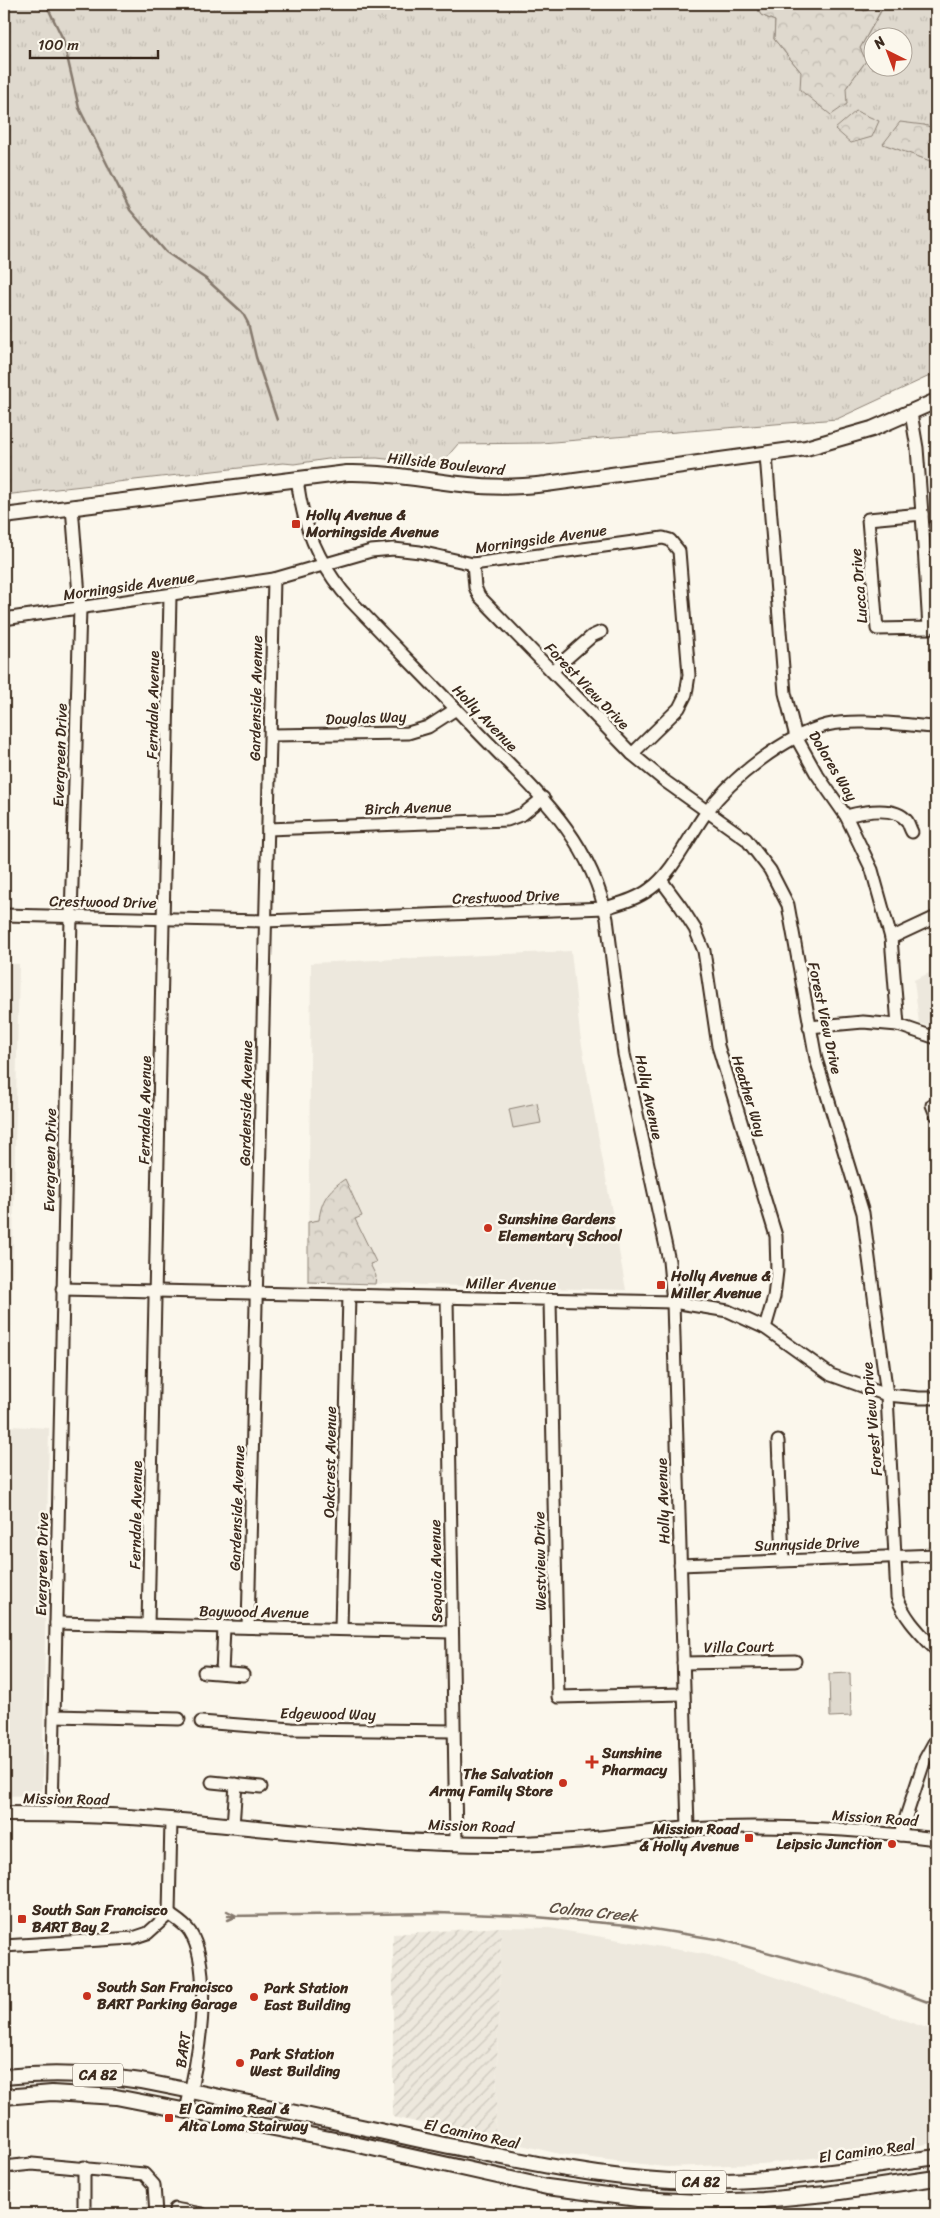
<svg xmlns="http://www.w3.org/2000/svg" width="940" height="2218" viewBox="0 0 940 2218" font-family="Sriracha,sans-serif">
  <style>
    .built { fill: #ede8dd }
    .industrial { fill: url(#industrial-furrows) }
    .grass { fill: url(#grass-tufts); stroke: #8d8276; fill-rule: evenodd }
    .forest { fill: url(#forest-crowns); stroke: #8d8276 }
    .pitch { fill: #dfd9ce; stroke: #8d8276 }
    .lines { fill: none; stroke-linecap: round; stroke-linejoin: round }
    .stream { stroke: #85796d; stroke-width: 2.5 }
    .minor-casing { stroke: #3b2a1e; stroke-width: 15 }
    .major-casing { stroke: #3b2a1e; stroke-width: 18 }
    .minor { stroke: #fbf7ec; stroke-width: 11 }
    .major { stroke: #fbf7ec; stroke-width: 14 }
    .poi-dot { fill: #c8321e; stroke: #fbf7ec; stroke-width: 2 }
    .labels { text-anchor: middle; stroke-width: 5; stroke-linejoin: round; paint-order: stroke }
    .shield { fill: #fbf7ec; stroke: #75685c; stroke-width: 1 }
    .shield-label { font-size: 14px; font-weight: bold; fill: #3b2a1e }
    .street-label { font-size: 15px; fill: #3b2a1e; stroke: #fbf7ec }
    .poi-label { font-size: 15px; font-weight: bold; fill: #3b2a1e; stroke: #fbf7ec; text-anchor: start }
    .water-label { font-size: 16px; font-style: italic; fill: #605246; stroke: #fbf7ec }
  </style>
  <defs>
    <pattern id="industrial-furrows" width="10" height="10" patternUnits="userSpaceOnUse" patternTransform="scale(1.25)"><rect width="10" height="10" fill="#ede8dd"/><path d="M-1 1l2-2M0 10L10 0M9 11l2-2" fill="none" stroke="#ccc7bd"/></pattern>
    <pattern id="grass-tufts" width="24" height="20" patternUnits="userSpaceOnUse" patternTransform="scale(1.25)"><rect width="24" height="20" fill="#dfd9ce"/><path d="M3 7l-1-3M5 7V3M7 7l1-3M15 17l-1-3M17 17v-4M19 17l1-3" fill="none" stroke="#c0bab0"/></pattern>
    <pattern id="forest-crowns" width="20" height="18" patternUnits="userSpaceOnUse" patternTransform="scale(1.25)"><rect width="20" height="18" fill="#dfd9ce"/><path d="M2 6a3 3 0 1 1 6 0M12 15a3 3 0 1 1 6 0" fill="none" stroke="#c0bab0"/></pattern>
  </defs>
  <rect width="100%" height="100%" fill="#fbf7ec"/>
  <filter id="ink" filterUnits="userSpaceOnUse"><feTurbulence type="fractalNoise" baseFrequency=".02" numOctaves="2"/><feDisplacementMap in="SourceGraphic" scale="10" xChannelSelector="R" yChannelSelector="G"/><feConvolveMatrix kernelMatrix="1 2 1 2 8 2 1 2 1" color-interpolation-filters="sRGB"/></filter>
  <g filter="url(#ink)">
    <g class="built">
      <polygon points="571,951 580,1034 626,1290 308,1282 311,963"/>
      <polygon points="4,964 19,964 9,1426 49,1428 42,1795 4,1796"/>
      <polygon points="936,970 936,1029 919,1023 914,980"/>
      <polygon points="501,1927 549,1928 709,1955 936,2031 936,2143 762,2164 665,2167 560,2154 495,2139"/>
    </g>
    <polygon class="industrial" points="501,1927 495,2139 393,2117 393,1934"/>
    <path class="grass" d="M 4,4 L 755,4 L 761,15 L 775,21 L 774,39 L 801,72 L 846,88 L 866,61 L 860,48 L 884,6 L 864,11 L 856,4 L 936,4 L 936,129 L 924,125 L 884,144 L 936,163 L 936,373 L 837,419 L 541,443 L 458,444 L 440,465 L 377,458 L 328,459 L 294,464 L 283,463 L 4,495 ZM 872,38 L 902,38 L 902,68 L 872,68 Z"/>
    <g class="forest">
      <polygon points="755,4 856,4 864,11 884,5 860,48 866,61 846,88 847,104 831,115 800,90 801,72 774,39 775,21 761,15"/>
      <polygon points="856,111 879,121 872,137 851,143 835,129"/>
      <polygon points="900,122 924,125 936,129 936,163 883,144"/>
      <path d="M 345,1179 L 362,1216 L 355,1219 L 376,1262 L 370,1264 L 376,1276 L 375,1284 L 308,1282 L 308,1222 L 319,1220 C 321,1201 328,1190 345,1179 Z"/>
    </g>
    <g class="pitch">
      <polygon points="537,1103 541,1123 513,1128 509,1109"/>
      <polygon points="850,1673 851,1716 830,1717 829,1674"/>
    </g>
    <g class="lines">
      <g class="stream">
        <polyline points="46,4 63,39 79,108 130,210 166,252 206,279 242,312 248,323 256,357 277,420"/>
        <polyline points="227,1911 235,1915"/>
        <polyline points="228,1916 438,1913 524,1916 628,1925 722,1940 862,1978 936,2005"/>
        <polyline points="228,1920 235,1917"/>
      </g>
      <defs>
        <g id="minor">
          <polyline points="911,413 917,448 922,514"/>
          <polyline points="766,455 785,693 796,737 816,773 846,816 872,870 891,938 898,1025"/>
          <path d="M 297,478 C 302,525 319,566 351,601 C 393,645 436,688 478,732 C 534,790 590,836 607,919 L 624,1054 L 669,1261 L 673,1302 L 688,1829 C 770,1824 854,1829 936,1839"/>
          <polygon points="922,514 929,628 877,629 868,519"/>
          <path d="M 473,564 L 475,587 L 479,596 L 632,754 L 666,782 L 746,839 L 770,870 L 788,905 L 816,1059 L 863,1213 L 887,1395 L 897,1597 C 905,1619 920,1633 936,1650"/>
          <polyline points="4,619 274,579 371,551 394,549 420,552 473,564 663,538 670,540 679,551 689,675 686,694 679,708 632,754"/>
          <polyline points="552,671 592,636 601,632"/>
          <polyline points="271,735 408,733 428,727 456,709"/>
          <path d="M 846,816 C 862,812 895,805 907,821 C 909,824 910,829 912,832"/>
          <polyline points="268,829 507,820 523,814 543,798"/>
          <polyline points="661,880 681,907 695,929 704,951 718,1046 776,1236 777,1271 774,1297 765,1328"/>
          <path d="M 4,915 L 265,921 L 605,908 C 621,903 637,899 650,889 C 673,873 689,836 706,813 C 731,778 785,736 827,725 C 856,718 905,725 936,727"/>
          <polyline points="891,938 936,917"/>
          <polyline points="809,1027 863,1022 898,1025 936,1038"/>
          <polyline points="932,1105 936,1115"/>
          <polyline points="62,1289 673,1302 728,1311 765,1328 831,1375 887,1395 919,1398 936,1398"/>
          <polyline points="447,1298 456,1843"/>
          <polyline points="550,1300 558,1697 683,1694"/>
          <polyline points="778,1441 783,1559"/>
          <polyline points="680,1565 936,1555"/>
          <polyline points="56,1623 451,1632"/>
          <polyline points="148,1625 170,596"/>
          <polyline points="248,1627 274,579"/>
          <polyline points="341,1629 349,1295"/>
          <polyline points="683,1663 795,1661"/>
          <polyline points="204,1672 243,1675"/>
          <polyline points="222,1673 224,1627"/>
          <polyline points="54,1716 179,1719"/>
          <polyline points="201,1722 292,1729 454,1731"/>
          <polyline points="212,1782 261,1787"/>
          <polyline points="52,1813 71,917 80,608 72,507"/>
          <polyline points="233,1826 236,1784"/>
          <polyline points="900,1835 925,1759 936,1739"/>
          <path d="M 169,1914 C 176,1919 186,1925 190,1932 C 215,1972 197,2066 186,2110"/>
          <polyline points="4,1946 133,1938 148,1933 169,1914 171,1820"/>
          <polyline points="4,2167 32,2164 144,2174 154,2185 156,2214"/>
          <polyline points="175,2209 202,2214"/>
          <polyline points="84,2214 84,2167"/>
        </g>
        <g id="major">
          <path d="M 4,516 L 347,473 C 388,472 428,481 469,485 C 495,488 520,487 546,484 L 806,448 L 872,429 L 936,401"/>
          <path d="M 4,1814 C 60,1814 115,1815 170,1820 C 282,1829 394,1845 506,1844 C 567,1844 627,1835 688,1829"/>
          <path d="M 4,2077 C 50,2072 95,2074 141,2081 C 239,2100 337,2122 435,2143 C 513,2159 590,2177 670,2181 C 760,2185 848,2170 936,2157"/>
          <polyline points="4,2097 52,2093 116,2097 345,2142 547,2187 638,2199 699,2202 763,2200 826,2194 936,2178"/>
        </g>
      </defs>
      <use href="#minor" class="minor-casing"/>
      <use href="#major" class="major-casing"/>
      <use href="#minor" class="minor"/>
      <use href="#major" class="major"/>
    </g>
  </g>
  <g class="poi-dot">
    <rect x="291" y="519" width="10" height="10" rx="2.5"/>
    <circle cx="488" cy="1228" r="5"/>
    <rect x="656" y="1280" width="10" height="10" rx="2.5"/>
    <path d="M589.5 1754.5h5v5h5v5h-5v5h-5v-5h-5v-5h5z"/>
    <circle cx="563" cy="1783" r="5"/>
    <rect x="744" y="1833" width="10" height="10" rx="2.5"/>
    <circle cx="892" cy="1844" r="5"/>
    <rect x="17" y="1914" width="10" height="10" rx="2.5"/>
    <circle cx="87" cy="1996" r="5"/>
    <circle cx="254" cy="1997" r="5"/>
    <circle cx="240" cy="2063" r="5"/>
    <rect x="164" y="2113" width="10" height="10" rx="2.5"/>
  </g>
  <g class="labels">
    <g class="shield">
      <rect x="73" y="2063.5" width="50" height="23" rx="4"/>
      <rect x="676" y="2170.5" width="50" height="23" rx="4"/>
    </g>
    <g class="shield-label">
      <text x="98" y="2080">CA 82</text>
      <text x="701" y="2187">CA 82</text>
    </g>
    <g class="street-label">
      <text transform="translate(446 464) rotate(6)" y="5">Hillside Boulevard</text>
      <text transform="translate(541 539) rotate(-8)" y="5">Morningside Avenue</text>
      <text transform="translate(129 586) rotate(-8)" y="5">Morningside Avenue</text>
      <text transform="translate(859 586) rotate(-95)" y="5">Lucca Drive</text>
      <text transform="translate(587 686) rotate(46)" y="5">Forest View Drive</text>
      <text transform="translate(256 698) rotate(-89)" y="5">Gardenside Avenue</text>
      <text transform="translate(153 705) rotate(-89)" y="5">Ferndale Avenue</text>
      <text transform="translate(366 718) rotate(-2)" y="5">Douglas Way</text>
      <text transform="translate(485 718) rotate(46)" y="5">Holly Avenue</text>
      <text transform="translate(60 755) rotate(-88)" y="5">Evergreen Drive</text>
      <text transform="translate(833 766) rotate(59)" y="5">Dolores Way</text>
      <text transform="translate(408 808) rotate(-2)" y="5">Birch Avenue</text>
      <text transform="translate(506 897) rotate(-2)" y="5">Crestwood Drive</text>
      <text transform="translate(103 902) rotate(1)" y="5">Crestwood Drive</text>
      <text transform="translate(825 1018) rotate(78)" y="5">Forest View Drive</text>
      <text transform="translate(749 1096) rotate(73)" y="5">Heather Way</text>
      <text transform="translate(649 1097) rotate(78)" y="5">Holly Avenue</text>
      <text transform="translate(246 1103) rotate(-89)" y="5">Gardenside Avenue</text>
      <text transform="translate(145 1110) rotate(-89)" y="5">Ferndale Avenue</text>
      <text transform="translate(50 1160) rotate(-89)" y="5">Evergreen Drive</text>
      <text transform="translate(511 1284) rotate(1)" y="5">Miller Avenue</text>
      <text transform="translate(872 1419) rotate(-95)" y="5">Forest View Drive</text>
      <text transform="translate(330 1462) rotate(-89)" y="5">Oakcrest Avenue</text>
      <text transform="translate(663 1501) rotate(-92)" y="5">Holly Avenue</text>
      <text transform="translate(237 1508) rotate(-88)" y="5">Gardenside Avenue</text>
      <text transform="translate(136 1515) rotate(-89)" y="5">Ferndale Avenue</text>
      <text transform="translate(807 1544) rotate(-2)" y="5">Sunnyside Drive</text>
      <text transform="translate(540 1561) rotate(-91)" y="5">Westview Drive</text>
      <text transform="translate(42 1564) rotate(-89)" y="5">Evergreen Drive</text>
      <text transform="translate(436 1571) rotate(-91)" y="5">Sequoia Avenue</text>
      <text transform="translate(254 1612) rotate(1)" y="5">Baywood Avenue</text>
      <text transform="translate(739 1647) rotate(-1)" y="5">Villa Court</text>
      <text transform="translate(328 1714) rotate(1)" y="5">Edgewood Way</text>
      <text transform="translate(66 1799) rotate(1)" y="5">Mission Road</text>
      <text transform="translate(875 1818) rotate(4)" y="5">Mission Road</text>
      <text transform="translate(471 1826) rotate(2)" y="5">Mission Road</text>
      <text transform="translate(183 2050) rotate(-82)" y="5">BART</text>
      <text transform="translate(472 2134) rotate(12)" y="5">El Camino Real</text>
      <text transform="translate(867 2151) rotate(-8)" y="5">El Camino Real</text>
    </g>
    <g class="poi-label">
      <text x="306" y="520">Holly Avenue &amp;<tspan x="306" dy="17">Morningside Avenue</tspan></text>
      <text x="498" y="1224">Sunshine Gardens<tspan x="498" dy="17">Elementary School</tspan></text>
      <text x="671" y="1281">Holly Avenue &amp;<tspan x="671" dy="17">Miller Avenue</tspan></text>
      <text x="602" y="1758">Sunshine<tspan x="602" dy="17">Pharmacy</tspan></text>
      <text x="553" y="1779" text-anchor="end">The Salvation<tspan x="553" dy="17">Army Family Store</tspan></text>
      <text x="739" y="1834" text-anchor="end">Mission Road<tspan x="739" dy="17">&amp; Holly Avenue</tspan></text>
      <text x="882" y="1849" text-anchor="end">Leipsic Junction</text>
      <text x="32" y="1915">South San Francisco<tspan x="32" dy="17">BART Bay 2</tspan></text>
      <text x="97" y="1992">South San Francisco<tspan x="97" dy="17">BART Parking Garage</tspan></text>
      <text x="264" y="1993">Park Station<tspan x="264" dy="17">East Building</tspan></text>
      <text x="250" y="2059">Park Station<tspan x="250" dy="17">West Building</tspan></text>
      <text x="179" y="2114">El Camino Real &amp;<tspan x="179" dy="17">Alta Loma Stairway</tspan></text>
    </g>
    <g class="water-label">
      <text transform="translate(593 1911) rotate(6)" y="6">Colma Creek</text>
    </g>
  </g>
  <rect width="940" height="2218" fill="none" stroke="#fbf7ec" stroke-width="20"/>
  <rect x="10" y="10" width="920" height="2198" fill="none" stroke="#3b2a1e" stroke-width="2" filter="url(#ink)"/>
  <g transform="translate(888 52) rotate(318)"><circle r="24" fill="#fbf7ec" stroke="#aea59a"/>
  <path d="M0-4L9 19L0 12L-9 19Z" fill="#c8321e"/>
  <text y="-8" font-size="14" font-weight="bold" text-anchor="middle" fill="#3b2a1e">N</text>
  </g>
  <path d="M30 50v8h128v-8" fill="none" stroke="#3b2a1e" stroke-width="2.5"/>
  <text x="38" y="50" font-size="15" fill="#3b2a1e" stroke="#fbf7ec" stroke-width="4" paint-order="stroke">100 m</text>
</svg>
